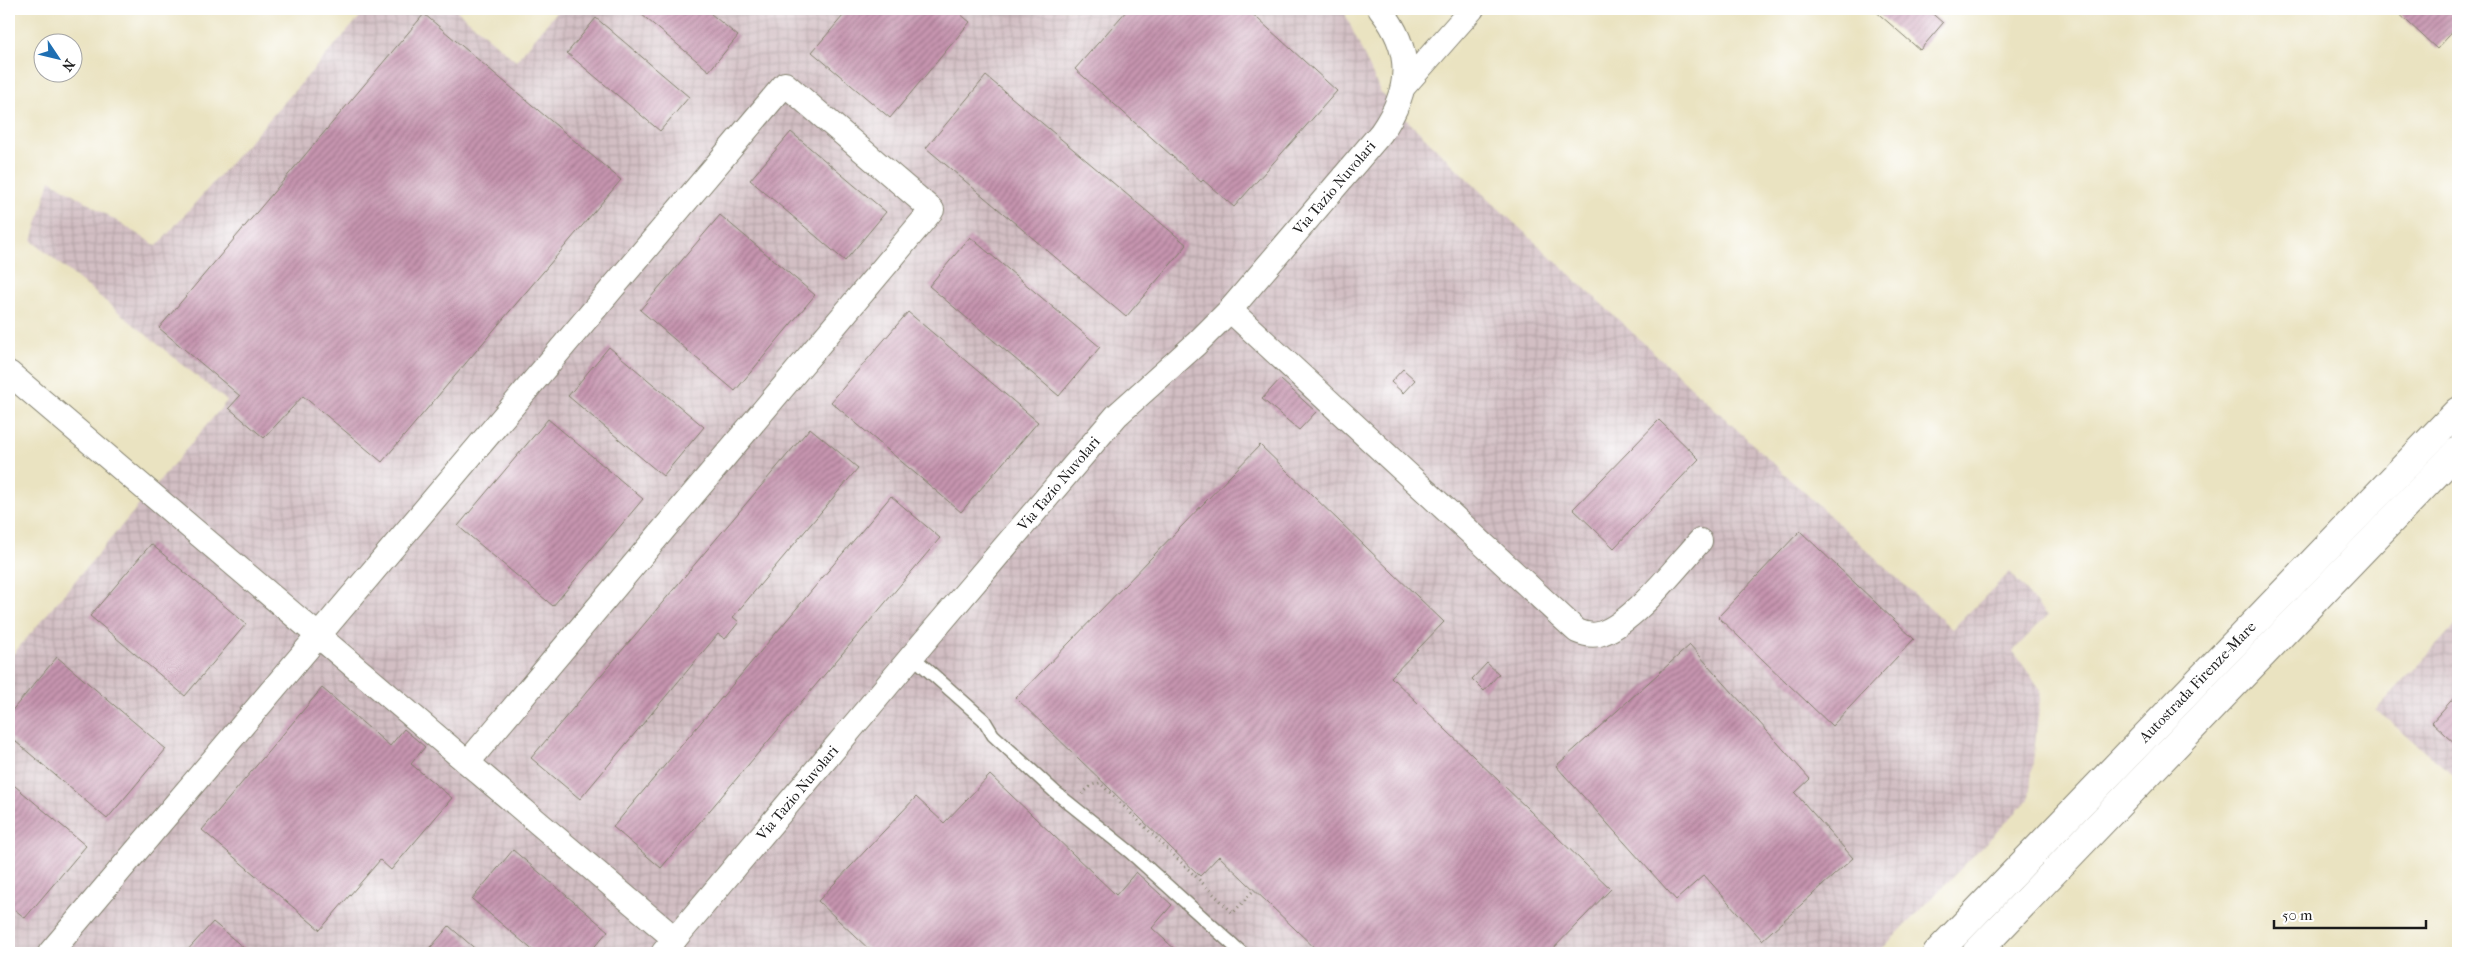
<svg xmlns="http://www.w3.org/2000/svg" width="2467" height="962" viewBox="0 0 2467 962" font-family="'IM FELL French Canon',serif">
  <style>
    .industrial { fill: url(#industrial-grid) }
    .building { fill: url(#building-hatch) }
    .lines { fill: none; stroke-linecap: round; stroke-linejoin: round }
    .service-casing { stroke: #83806e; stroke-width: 15 }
    .minor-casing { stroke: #83806e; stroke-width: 26 }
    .motorway-casing { stroke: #83806e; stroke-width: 30 }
    .path { stroke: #83806e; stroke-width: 3; stroke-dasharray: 1 4; stroke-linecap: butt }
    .service { stroke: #fff; stroke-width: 12 }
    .minor { stroke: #fff; stroke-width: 24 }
    .motorway { stroke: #fff; stroke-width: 28 }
    .labels { text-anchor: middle; stroke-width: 5; stroke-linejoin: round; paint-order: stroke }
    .street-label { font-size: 15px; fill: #1c1c1c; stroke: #fff }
  </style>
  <defs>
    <pattern id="industrial-grid" width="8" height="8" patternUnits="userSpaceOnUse" patternTransform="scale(1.25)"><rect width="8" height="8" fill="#d2bec3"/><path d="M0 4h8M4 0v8" fill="none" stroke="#b4a3a7"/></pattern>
    <pattern id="building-hatch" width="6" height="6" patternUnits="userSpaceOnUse" patternTransform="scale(1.25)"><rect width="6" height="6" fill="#c694af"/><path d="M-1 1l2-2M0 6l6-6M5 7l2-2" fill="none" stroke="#a0788e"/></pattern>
  </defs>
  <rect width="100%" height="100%" fill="#fff"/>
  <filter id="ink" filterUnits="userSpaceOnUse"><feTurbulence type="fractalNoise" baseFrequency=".02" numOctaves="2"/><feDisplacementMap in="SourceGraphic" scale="10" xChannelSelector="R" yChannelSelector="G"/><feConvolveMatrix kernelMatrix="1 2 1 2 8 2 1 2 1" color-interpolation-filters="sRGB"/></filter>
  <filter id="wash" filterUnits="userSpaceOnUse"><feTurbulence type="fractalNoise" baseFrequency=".0096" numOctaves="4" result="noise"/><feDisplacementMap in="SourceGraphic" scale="20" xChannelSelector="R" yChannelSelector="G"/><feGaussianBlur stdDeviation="1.12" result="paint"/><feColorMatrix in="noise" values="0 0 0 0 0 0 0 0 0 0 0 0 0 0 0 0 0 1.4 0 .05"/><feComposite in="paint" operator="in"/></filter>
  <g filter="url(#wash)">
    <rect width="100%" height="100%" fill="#eae3c1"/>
    <g class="industrial">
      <polygon points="367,9 455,9 516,61 559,9 1343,9 1380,91 1409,122 1483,194 1952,629 2010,572 2047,616 2013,651 2041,690 2029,799 1878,953 9,953 9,659 227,401 32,241 50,180 157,246"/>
      <polygon points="2458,622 2458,779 2376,710"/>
    </g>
    <g id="blocks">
      <g class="building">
        <polygon points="635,9 705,9 738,36 709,71"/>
        <polygon points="849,9 954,9 970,22 890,118 812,52"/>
        <polygon points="1128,9 1247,9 1337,91 1234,207 1203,180 1201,182 1075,69"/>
        <polygon points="1873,9 1927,9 1943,23 1920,50"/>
        <polygon points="2394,9 2458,9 2458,26 2437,49"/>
        <polygon points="424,14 621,180 382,462 303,396 264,438 229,408 240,396 159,328"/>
        <polygon points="596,18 689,97 660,131 567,53"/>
        <polygon points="986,76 1187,245 1126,317 926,148"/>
        <polygon points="791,132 886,212 845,261 750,180"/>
        <polygon points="720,215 815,295 735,391 640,310"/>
        <polygon points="970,237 1100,347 1059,396 929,286"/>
        <polygon points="908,312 1038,422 961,512 831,402"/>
        <polygon points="609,347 704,427 663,476 568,396"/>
        <polygon points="1403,369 1415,380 1403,393 1391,382"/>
        <polygon points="1280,379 1316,412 1299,430 1262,399"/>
        <polygon points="548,419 643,499 553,606 458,526"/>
        <polygon points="1659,420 1699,459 1614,548 1573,509"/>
        <polygon points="810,428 858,468 733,617 739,622 725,639 718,634 580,799 531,758"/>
        <polygon points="1260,445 1444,622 1391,677 1611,889 1549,953 1320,953 1219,856 1200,876 1016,698"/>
        <polygon points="891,496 940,538 661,868 613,827"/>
        <polygon points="1800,531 1914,639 1832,726 1718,617"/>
        <polygon points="151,544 246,624 185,696 90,616"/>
        <polygon points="1690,645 1810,779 1795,793 1853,858 1762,940 1704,875 1676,900 1556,766"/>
        <polygon points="57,657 166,749 107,819 9,736 9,714"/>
        <polygon points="1487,663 1499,674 1484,691 1472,679"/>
        <polygon points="322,688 390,746 404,729 425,747 411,764 452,798 391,870 380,860 320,930 202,830"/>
        <polygon points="2458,693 2458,746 2432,722"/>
        <polygon points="990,775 1116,895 1136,872 1172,905 1152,928 1179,953 873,953 818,901 916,797 944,823"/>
        <polygon points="9,781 86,846 25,918 9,905"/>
        <polygon points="513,850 608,931 589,953 536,953 472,899"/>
        <polygon points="213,922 250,953 185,953"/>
        <polygon points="449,926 480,953 426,953"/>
      </g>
    </g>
  </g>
  <g filter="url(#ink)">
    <use href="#blocks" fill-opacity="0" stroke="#83806e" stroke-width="1"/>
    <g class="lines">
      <defs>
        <polyline id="service" points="912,656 984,720 993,735 1055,792 1130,852 1242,953"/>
        <g id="minor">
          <polyline points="1404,86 1472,9"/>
          <path d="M 1230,310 L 1577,631 C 1584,634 1591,636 1599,634 C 1631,626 1677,566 1700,541"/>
          <polyline points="9,373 675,939"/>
          <polyline points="50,953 785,84 932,210 468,762"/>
          <path id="s1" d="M 663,953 L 912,656 L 1117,415 L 1196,344 L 1230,310 L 1381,133 C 1411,90 1414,51 1380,9"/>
        </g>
        <g id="motorway">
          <path id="s2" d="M 1937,953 L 2458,411"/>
          <polyline points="1976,953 2458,451"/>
        </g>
      </defs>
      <use href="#service" class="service-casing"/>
      <use href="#minor" class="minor-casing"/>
      <use href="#motorway" class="motorway-casing"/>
      <polyline class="path" points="1082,794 1092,785 1100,783 1233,913 1254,890"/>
      <use href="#service" class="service"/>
      <use href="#minor" class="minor"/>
      <use href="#motorway" class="motorway"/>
    </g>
  </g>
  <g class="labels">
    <g class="street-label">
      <text dy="5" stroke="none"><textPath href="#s1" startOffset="1019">Via Tazio Nuvolari</textPath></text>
      <text dy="5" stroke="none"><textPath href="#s1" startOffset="614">Via Tazio Nuvolari</textPath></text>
      <text dy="5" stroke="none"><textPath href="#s2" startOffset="376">Autostrada Firenze-Mare</textPath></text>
      <text dy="5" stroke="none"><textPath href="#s1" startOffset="209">Via Tazio Nuvolari</textPath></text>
    </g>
  </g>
  <rect width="2467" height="962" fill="none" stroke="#fff" stroke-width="30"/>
  <g transform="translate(58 58) rotate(125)"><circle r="24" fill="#ffffff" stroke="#a4a4a4"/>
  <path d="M0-4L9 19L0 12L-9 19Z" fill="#1f6fb2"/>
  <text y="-8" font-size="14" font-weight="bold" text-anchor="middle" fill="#1c1c1c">N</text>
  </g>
  <path d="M2274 920v8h152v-8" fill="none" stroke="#1c1c1c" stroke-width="2.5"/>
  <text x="2282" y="920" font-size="15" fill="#1c1c1c" stroke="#ffffff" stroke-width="4" paint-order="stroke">50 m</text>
</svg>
